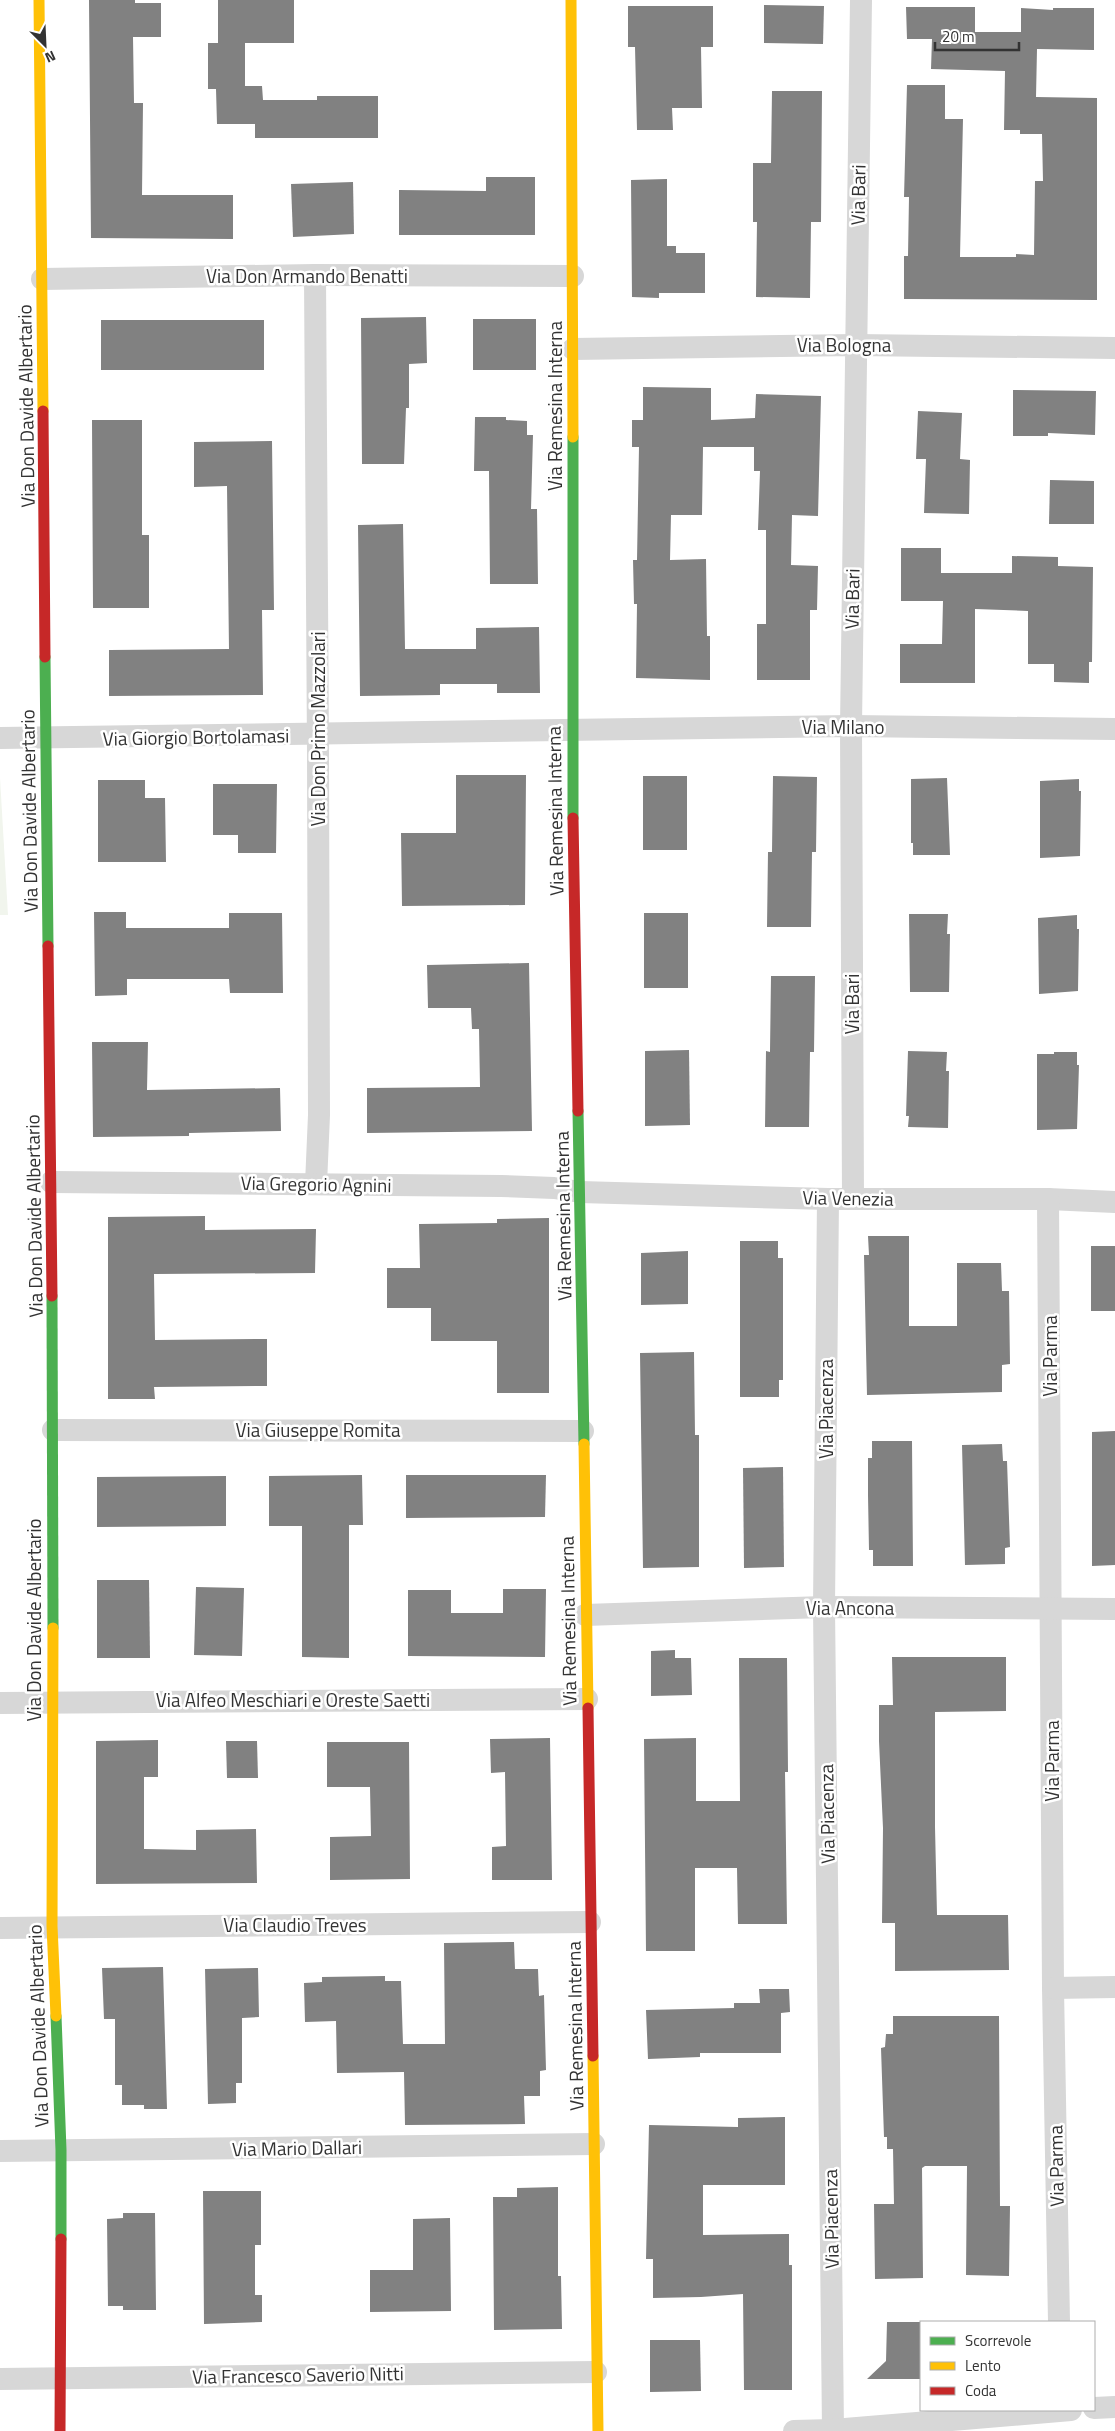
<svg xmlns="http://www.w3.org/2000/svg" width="1115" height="2431" viewBox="0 0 1115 2431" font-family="'Titillium Web',sans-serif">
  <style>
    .green { fill: #f1f5ed }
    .building { fill: #818181 }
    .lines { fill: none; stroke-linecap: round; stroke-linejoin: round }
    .street { stroke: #d7d7d7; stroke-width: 22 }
    .fast { stroke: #4caf50; stroke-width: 11 }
    .slow { stroke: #ffc107; stroke-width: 11 }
    .jam { stroke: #c62828; stroke-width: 11 }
    .labels { text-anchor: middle; stroke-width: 5; stroke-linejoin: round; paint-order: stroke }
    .street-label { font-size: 19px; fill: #333; stroke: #fff }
  </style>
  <rect width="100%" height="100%" fill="#fff"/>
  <polygon class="green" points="0,778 8,915 0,915"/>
  <g class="building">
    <polygon points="89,0 135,0 135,3 161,3 161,37 133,37 134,103 143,103 142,195 233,195 233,239 91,238"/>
    <polygon points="218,0 294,0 294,43 245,43 245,86 262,86 263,100 317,100 317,96 378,96 378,138 255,138 255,124 217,124 216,89 208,89 208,43 218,43"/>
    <polygon points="764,5 824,6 823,44 764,43"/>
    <polygon points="628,6 713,6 713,47 701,47 702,108 672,108 673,130 637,130 635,47 628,47"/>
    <polygon points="906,7 975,7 975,32 1021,32 1021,8 1053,10 1053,8 1094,8 1094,50 1037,49 1036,97 1097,98 1097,300 904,299 904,256 908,256 909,197 904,197 907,85 945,85 945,119 963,119 960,257 1016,257 1016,254 1034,255 1035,181 1043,181 1042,134 1020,134 1020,130 1004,130 1005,71 931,69 932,39 907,39"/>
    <polygon points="772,91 822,91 821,222 811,222 810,298 756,297 757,222 753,222 753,163 771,163"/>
    <polygon points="486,177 535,177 535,235 399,235 399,190 486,191"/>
    <polygon points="667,179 667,246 676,246 676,253 705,253 705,293 659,293 659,298 632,297 631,180"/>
    <polygon points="353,182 354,234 293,237 291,184"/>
    <polygon points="426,317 427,363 409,364 409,408 406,408 404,464 362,464 361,318"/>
    <rect x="473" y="319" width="63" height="51"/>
    <rect x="101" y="320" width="163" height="50"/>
    <polygon points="643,387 711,388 711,420 755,418 756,394 821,396 818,516 792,515 791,565 818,566 817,610 810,610 810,680 757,680 757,624 766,624 766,530 758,530 760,471 754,471 754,447 703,447 702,515 671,515 670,560 706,559 707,636 710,636 710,680 636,678 637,604 634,604 633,560 637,560 639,447 632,447 632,420 643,420"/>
    <polygon points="1013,390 1096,391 1095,435 1048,433 1048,436 1013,436"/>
    <polygon points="918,411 962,413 960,459 970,460 969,514 924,513 926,459 916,459"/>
    <polygon points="475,417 506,417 506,420 527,421 527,435 533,435 531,509 537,509 538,584 490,584 489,471 474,471"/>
    <polygon points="92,420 142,420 142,535 149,535 149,608 93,608"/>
    <polygon points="272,441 274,610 262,610 263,695 109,696 109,650 229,649 227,486 194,487 194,442"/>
    <polygon points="1050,480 1094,481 1094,524 1049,524"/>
    <polygon points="403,524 405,649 476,649 476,628 539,627 540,693 497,693 497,684 440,684 440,695 360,696 358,525"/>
    <polygon points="901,548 941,548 941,573 1012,573 1012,556 1058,557 1058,566 1093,567 1092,662 1089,662 1089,683 1054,682 1054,664 1028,664 1028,611 975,609 975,683 900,683 900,644 942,644 943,601 901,601"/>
    <polygon points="456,775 526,775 525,905 402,906 401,833 456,833"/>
    <rect x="643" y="776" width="44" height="74"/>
    <polygon points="773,776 817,777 816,852 812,852 811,927 767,927 768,852 772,852"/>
    <polygon points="947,778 950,855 913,855 913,843 911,843 911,779"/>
    <polygon points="1079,779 1079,791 1081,791 1080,856 1040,858 1040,781"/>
    <polygon points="98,780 145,780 145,798 165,798 166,862 98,862"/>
    <polygon points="213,784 277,784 276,853 238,853 238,835 213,835"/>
    <polygon points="94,912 126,912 126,928 229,928 229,913 282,913 283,993 230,993 229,979 127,979 127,995 95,996"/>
    <rect x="644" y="913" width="44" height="75"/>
    <polygon points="909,914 948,914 947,934 950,934 949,992 910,992"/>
    <polygon points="1077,915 1077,929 1079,929 1078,991 1039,994 1038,918"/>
    <polygon points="529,963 532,1131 367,1133 367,1088 480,1087 479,1029 472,1029 471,1008 428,1008 427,965"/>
    <polygon points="771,976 815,976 814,1052 810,1052 809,1127 765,1127 766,1051 770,1052"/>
    <polygon points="92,1042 148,1042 147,1090 280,1088 281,1131 189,1133 189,1136 93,1137"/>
    <polygon points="689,1050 690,1125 645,1126 645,1051"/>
    <polygon points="908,1051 947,1052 946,1071 949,1071 948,1128 908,1127 909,1116 906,1116"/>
    <polygon points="1054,1052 1077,1052 1077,1065 1079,1065 1077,1129 1037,1130 1037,1054 1054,1054"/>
    <polygon points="205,1216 205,1230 316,1229 315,1273 154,1274 155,1340 267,1339 267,1386 154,1387 155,1399 108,1399 108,1217"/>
    <polygon points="549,1218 549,1393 497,1393 497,1341 431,1341 431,1308 387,1308 387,1268 420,1268 419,1224 497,1223 497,1219"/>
    <polygon points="868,1236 909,1236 909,1326 957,1326 957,1263 1001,1263 1002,1291 1009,1291 1010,1364 1002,1365 1002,1392 867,1395 864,1255 869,1255"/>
    <polygon points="740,1241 778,1241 778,1258 783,1258 783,1380 779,1380 779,1397 740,1397"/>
    <rect x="1091" y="1246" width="24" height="65"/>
    <polygon points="688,1251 688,1304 641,1305 641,1253"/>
    <polygon points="694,1352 695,1435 699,1435 699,1567 643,1568 640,1353"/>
    <polygon points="1115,1431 1115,1565 1092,1566 1092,1432"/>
    <polygon points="872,1441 912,1441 913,1566 873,1566 873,1550 869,1550 868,1495 868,1458 872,1458"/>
    <polygon points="1002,1444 1003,1461 1007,1461 1010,1547 1005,1548 1005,1564 965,1565 962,1445"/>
    <polygon points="783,1467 784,1567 744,1568 743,1468"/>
    <polygon points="362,1475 363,1525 349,1525 349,1658 302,1657 302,1526 269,1526 269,1476"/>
    <polygon points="406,1475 546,1475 545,1517 406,1518"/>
    <polygon points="226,1476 226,1526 97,1527 97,1477"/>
    <polygon points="97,1580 149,1580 150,1658 97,1658"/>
    <polygon points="196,1587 244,1588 242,1656 194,1655"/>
    <polygon points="503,1589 546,1589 545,1657 408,1656 408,1590 451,1590 451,1613 503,1613"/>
    <polygon points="675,1650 675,1658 691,1658 692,1695 651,1696 651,1651"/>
    <polygon points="892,1657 1006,1657 1006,1711 935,1712 935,1827 937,1915 1008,1915 1009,1970 895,1971 895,1923 882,1923 883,1828 879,1741 879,1705 893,1705"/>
    <polygon points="739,1658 787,1658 788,1772 785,1772 787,1924 738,1924 737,1868 695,1868 695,1951 646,1951 644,1739 696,1738 696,1801 740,1801"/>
    <polygon points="550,1738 552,1880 492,1880 492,1847 506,1846 505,1772 491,1773 490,1739"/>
    <polygon points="158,1740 158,1777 144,1777 144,1849 196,1850 196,1830 256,1829 257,1883 96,1884 96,1741"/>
    <polygon points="226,1741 257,1741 258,1778 227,1778"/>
    <polygon points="327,1742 409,1742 410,1879 330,1880 330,1837 371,1836 370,1787 327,1787"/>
    <polygon points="514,1942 515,1969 538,1969 539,1996 544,1995 546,2070 540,2071 540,2096 524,2096 525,2124 405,2125 404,2072 337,2073 336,2021 305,2022 304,1983 322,1982 322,1977 385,1976 385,1981 401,1981 403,2044 445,2044 444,1943"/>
    <polygon points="163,1967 167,2109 144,2109 144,2105 122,2105 122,2085 115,2085 115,2019 104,2019 102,1968"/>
    <polygon points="258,1968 259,2017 242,2018 242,2083 236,2083 236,2103 208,2104 205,1969"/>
    <polygon points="759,1989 789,1989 790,2012 781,2013 781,2053 700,2053 700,2057 648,2059 646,2010 734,2008 734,2003 760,2003"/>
    <polygon points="893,2016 999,2016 1000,2206 1010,2206 1009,2276 966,2275 967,2166 925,2166 922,2168 923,2278 875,2279 874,2204 894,2204 893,2149 887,2149 887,2137 884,2137 881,2048 885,2047 886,2034 893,2034"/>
    <polygon points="785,2117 785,2185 703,2185 703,2235 789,2234 789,2265 792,2265 792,2390 744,2390 743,2294 701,2297 653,2298 653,2259 646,2259 649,2125 738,2127 738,2118"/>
    <polygon points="558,2187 558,2276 561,2276 562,2329 494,2330 493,2197 517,2197 517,2188"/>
    <polygon points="203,2191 261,2191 261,2245 255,2245 255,2295 262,2295 262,2322 204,2324"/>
    <polygon points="123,2213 155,2213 156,2310 123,2310 123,2306 108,2306 107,2219 123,2218"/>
    <polygon points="450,2218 451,2311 370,2312 370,2270 413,2270 413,2219"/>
    <polygon points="887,2322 921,2322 921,2379 867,2379 886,2361"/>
    <polygon points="650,2340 700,2340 701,2391 650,2392"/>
  </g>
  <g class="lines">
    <g class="street">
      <polyline points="315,275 318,753 319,1115 316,1184"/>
      <polyline points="42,279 315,275 573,276"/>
      <polyline points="573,349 856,345 1115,348"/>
      <polyline points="0,738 851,726 1115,729"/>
      <polyline points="51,1182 501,1186 554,1188 580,1192 828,1199 1048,1199 1115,1202"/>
      <polyline points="828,1199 824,1607 833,2430"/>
      <polyline points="853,1199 851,726 861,0"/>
      <polyline points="1048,1199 1053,1988 1059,2322"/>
      <polyline points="53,1430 583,1431"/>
      <polyline points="585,1615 824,1607 1115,1609"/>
      <polyline points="0,1703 587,1699"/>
      <polyline points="0,1928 590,1922"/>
      <polyline points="1053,1988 1115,1987"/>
      <polyline points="0,2151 594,2144"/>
      <polyline points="0,2379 596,2372"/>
      <polyline points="1094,2408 1115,2407"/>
      <polyline points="794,2431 833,2430 1071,2410"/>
    </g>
    <g class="fast">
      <polyline points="573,437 573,818"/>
      <polyline points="45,657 48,946"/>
      <polyline points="578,1111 584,1444"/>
      <polyline points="52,1296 53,1628"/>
      <polyline points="56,2016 61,2150 61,2239"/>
    </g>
    <g class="slow">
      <polyline points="39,0 43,411"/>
      <polyline points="571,0 573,437"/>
      <polyline points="584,1444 588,1708"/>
      <polyline points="53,1628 52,1926 56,2016"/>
      <polyline points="593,2056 598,2431"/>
    </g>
    <g class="jam">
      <polyline points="43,411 45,657"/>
      <polyline points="573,818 578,1111"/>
      <polyline points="48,946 52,1296"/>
      <polyline points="588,1708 593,2056"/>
      <polyline points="60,2431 61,2239"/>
    </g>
  </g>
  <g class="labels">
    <g class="street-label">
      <text transform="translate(858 195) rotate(-89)" y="7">Via Bari</text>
      <text x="307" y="283">Via Don Armando Benatti</text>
      <text x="844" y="352">Via Bologna</text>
      <text transform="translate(26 406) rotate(-91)" y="7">Via Don Davide Albertario</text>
      <text transform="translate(555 406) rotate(-90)" y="7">Via Remesina Interna</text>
      <text transform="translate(852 599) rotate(-89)" y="7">Via Bari</text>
      <text x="843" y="734">Via Milano</text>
      <text transform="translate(318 729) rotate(-90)" y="7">Via Don Primo Mazzolari</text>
      <text transform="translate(196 737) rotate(-1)" y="7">Via Giorgio Bortolamasi</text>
      <text transform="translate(29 811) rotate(-91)" y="7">Via Don Davide Albertario</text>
      <text transform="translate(555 811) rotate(-91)" y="7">Via Remesina Interna</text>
      <text transform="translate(852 1004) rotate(-90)" y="7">Via Bari</text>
      <text transform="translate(316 1184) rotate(1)" y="7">Via Gregorio Agnini</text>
      <text transform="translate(848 1198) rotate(1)" y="7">Via Venezia</text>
      <text transform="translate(34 1216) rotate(-91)" y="7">Via Don Davide Albertario</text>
      <text transform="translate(563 1216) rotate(-91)" y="7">Via Remesina Interna</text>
      <text transform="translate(1050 1356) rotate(-90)" y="7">Via Parma</text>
      <text transform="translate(826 1409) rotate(-90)" y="7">Via Piacenza</text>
      <text x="318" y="1437">Via Giuseppe Romita</text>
      <text x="850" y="1615">Via Ancona</text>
      <text transform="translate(34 1620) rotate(-90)" y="7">Via Don Davide Albertario</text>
      <text transform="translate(568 1621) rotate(-91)" y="7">Via Remesina Interna</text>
      <text x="293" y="1707">Via Alfeo Meschiari e Oreste Saetti</text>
      <text transform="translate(1052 1761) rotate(-90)" y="7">Via Parma</text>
      <text transform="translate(827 1814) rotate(-91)" y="7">Via Piacenza</text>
      <text x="295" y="1932">Via Claudio Treves</text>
      <text transform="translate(38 2026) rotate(-92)" y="7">Via Don Davide Albertario</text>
      <text transform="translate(575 2026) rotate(-91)" y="7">Via Remesina Interna</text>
      <text transform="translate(297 2148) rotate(-1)" y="7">Via Mario Dallari</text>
      <text transform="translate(1056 2166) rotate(-91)" y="7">Via Parma</text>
      <text transform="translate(831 2219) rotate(-91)" y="7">Via Piacenza</text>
      <text transform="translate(298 2375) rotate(-1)" y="7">Via Francesco Saverio Nitti</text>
    </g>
  </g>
  <rect x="920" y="2321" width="175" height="90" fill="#ffffff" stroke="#adadad"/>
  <rect x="930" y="2337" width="25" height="8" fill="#4caf50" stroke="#adadad"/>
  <text x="965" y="2346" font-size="15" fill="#333333">Scorrevole</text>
  <rect x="930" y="2362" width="25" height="8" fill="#ffc107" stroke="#adadad"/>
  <text x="965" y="2371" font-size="15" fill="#333333">Lento</text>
  <rect x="930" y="2387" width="25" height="8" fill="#c62828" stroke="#adadad"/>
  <text x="965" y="2396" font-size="15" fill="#333333">Coda</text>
  <g transform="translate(45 45) rotate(156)" stroke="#ffffff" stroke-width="4" paint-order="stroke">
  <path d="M0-4L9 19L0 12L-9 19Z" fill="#333333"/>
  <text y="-8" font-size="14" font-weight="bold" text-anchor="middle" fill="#333333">N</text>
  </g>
  <path d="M935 42v8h84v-8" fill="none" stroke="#333333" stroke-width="2.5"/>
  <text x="942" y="42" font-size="15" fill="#333333" stroke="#ffffff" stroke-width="4" paint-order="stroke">20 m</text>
</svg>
